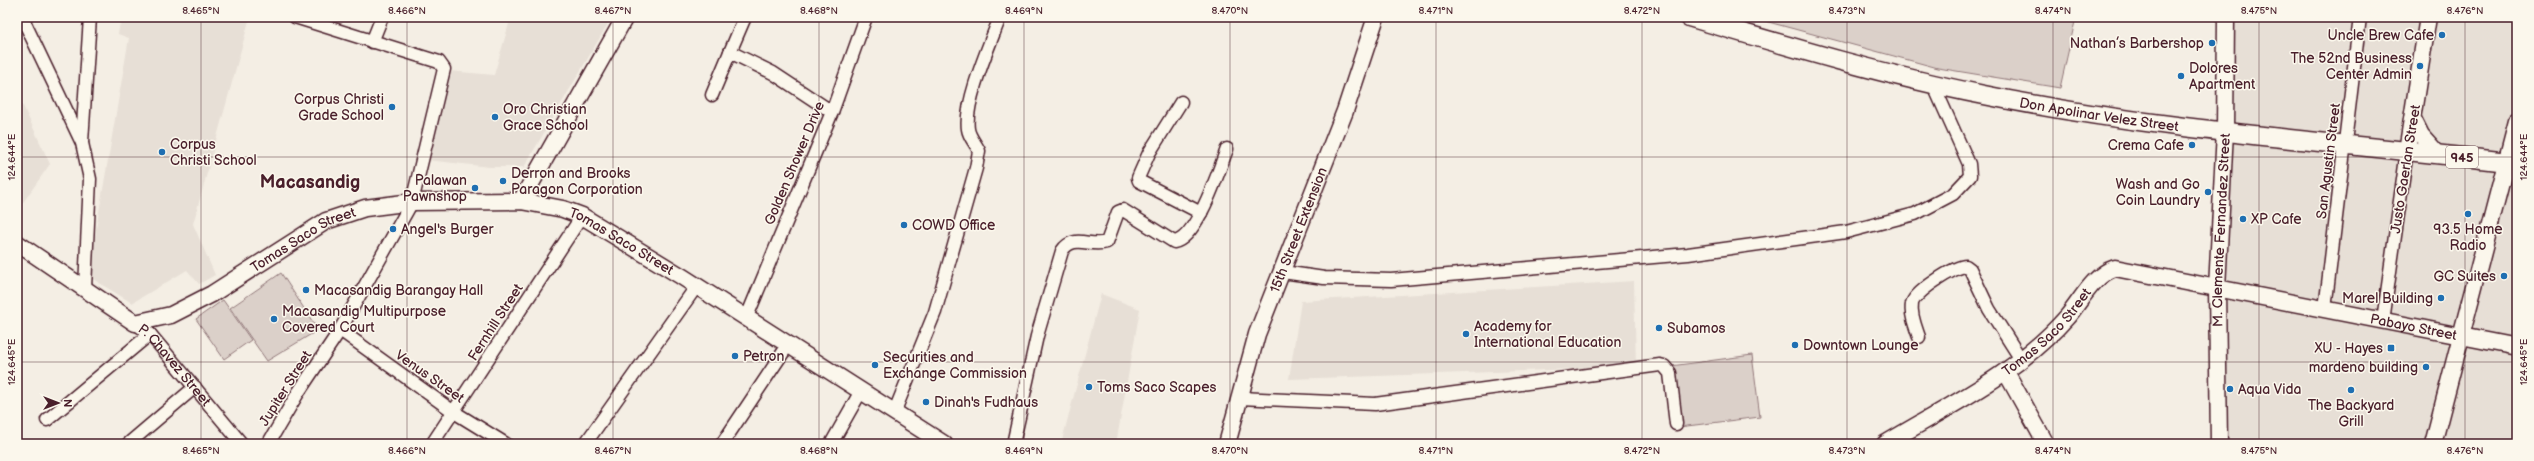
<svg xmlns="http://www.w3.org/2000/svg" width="2534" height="461" viewBox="0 0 2534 461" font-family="'Balsamiq Sans',sans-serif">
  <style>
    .built { fill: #e7dfd6 }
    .green { fill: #dbd0c9; stroke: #92787a }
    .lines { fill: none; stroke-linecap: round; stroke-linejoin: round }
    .street-casing { stroke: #4a1f2b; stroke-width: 15 }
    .secondary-casing { stroke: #4a1f2b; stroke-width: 19 }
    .primary-casing { stroke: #4a1f2b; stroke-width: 21 }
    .street { stroke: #fbf7ec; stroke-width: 12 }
    .secondary { stroke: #fbf7ec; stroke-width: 16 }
    .primary { stroke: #fbf7ec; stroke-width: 18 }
    .ticks { fill: none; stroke: #4a1f2b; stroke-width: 1; stroke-opacity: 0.45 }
    .poi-dot { fill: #1f6fb2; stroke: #fbf7ec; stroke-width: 1.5 }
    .labels { text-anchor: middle; stroke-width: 3; stroke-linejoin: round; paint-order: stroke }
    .shield { fill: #fbf7ec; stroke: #7f6065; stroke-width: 1 }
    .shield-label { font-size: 13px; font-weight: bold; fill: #4a1f2b }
    .poi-label { font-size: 14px; fill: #4a1f2b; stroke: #fbf7ec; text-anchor: start }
    .street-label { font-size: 14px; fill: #4a1f2b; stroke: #fbf7ec }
    .district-label { font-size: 18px; font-weight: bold; fill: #4a1f2b; stroke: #fbf7ec }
    .neatline { fill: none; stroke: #4a1f2b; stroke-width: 1.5 }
    .ticks-label { font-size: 10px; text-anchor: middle; fill: #4a1f2b }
  </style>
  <rect width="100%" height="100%" fill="#f4eee4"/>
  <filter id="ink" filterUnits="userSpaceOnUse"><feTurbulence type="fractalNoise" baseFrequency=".025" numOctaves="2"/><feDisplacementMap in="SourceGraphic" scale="8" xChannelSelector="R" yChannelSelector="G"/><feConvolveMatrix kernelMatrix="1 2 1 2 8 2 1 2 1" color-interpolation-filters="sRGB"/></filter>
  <g filter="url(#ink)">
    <g class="built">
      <polygon points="121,17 250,17 193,224 215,275 199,284 187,270 132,303 88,276 129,38 118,34"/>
      <polygon points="511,17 612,17 524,167 490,167 427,160 449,71 494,75"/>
      <polygon points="2235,17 2517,17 2517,444 2223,444 2224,284 2233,120"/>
      <polygon points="17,93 50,164 17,211"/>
      <polygon points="1634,281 1636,367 1289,379 1301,301"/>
      <polygon points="1101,294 1140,309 1116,444 1061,444"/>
    </g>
    <g class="green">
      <polygon points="1750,17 2076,17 2060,88 1938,68"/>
      <polygon points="281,273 318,330 267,361 230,308"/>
      <polygon points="223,300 251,340 224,359 196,319"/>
      <polygon points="1752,355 1760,417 1679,427 1671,366"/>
    </g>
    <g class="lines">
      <defs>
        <g id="street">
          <polyline points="22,17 82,143 90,179 85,288"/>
          <polyline points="745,17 730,52 773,73 832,112"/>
          <polyline points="372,42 382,17"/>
          <polyline points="712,95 730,52"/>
          <polyline points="1181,102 1149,153 1138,178 1139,181 1201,213"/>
          <polyline points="82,142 90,17"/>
          <polyline points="1283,272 1324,278 1391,280 1688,254 1846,232 1915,214 1953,194 1970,176 1969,164 1933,84"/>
          <polyline points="2325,309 2360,17"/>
          <polyline points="746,319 832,112 866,17"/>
          <polyline points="2383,321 2407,151"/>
          <path id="s1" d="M 135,323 L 150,334 L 242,444"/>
          <polyline points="340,330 454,412 506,444"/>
          <path d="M 1919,337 C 1916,328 1910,314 1912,304 C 1913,293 1955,266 1966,266 L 1970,269 L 1989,309 L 2022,361"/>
          <polyline points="1240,398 1375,404 1660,365 1664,366 1670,373 1676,424"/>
          <path d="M 894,413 L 935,312 L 976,168 L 979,151 C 976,144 969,137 968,129 C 964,102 990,44 1000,17"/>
          <polyline points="47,420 150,334"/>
          <polyline points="128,444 195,387"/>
          <polyline points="268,444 298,393 340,330 412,202 444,69 439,62 295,17"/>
          <polyline points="432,444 582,216"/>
          <polyline points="585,444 696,287"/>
          <polyline points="722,444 788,345"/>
          <polyline points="831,444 861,391"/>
          <path d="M 1013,444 L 1037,336 L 1062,251 C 1074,233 1090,248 1107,242 L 1118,212 L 1123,210 L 1174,242 C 1197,239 1219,170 1227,149"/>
        </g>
        <g id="secondary">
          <polyline points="2413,119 2421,135 2438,154"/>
          <polyline points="2407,151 2428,17"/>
          <polyline points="521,201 625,17"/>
          <path id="s2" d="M 17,243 L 135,323 L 171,315 L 212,294 L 326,221 L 365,208 L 412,202 L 521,201 L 563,209 L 582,216 L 681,276 L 944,444"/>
          <polyline points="2006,372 2046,444"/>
          <path id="s3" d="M 1227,444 L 1257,334 L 1345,111 L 1376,17"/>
          <path id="s4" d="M 1885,444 C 1948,406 2017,374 2067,317 C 2081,301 2093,275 2115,268 L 2517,347"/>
          <path id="s5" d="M 2219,444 L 2217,288 L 2225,131 L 2226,17"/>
          <polyline points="2433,444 2517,121"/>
        </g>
        <g id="primary">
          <path id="s6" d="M 1689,17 C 1787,46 1884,75 1984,95 C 2159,131 2340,142 2517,163"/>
        </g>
      </defs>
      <use href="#street" class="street-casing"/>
      <use href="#secondary" class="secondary-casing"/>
      <use href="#primary" class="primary-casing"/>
      <use href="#street" class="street"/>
      <use href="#secondary" class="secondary"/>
      <use href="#primary" class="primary"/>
    </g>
  </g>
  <path class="ticks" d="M 201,17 L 201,444M 407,17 L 407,444M 613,17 L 613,444M 819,17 L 819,444M 1024,17 L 1024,444M 1230,17 L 1230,444M 1436,17 L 1436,444M 1642,17 L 1642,444M 1847,17 L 1847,444M 2053,17 L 2053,444M 2259,17 L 2259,444M 2465,17 L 2465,444M 17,157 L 2517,157M 17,362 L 2517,362"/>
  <g class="poi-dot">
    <circle cx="2442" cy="35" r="4"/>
    <circle cx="2212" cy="43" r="4"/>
    <circle cx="2420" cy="66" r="4"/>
    <circle cx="2181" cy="76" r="4"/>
    <circle cx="392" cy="107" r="4"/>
    <circle cx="495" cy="117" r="4"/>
    <circle cx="2192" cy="145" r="4"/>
    <circle cx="162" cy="152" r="4"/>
    <circle cx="503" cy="181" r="4"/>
    <circle cx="475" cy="188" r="4"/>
    <circle cx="2208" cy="192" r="4"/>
    <circle cx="2468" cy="214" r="4"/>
    <circle cx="2243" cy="219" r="4"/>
    <circle cx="904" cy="225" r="4"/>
    <circle cx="393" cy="229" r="4"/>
    <circle cx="2504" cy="276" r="4"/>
    <circle cx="306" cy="290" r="4"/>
    <circle cx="2441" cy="298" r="4"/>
    <circle cx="274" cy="319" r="4"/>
    <circle cx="1659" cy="328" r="4"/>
    <circle cx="1466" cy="334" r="4"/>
    <circle cx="1795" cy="345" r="4"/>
    <rect x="2387" y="344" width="8" height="8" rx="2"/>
    <circle cx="735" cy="356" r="4"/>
    <circle cx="875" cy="365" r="4"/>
    <circle cx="2426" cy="367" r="4"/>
    <circle cx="1089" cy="387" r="4"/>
    <circle cx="2230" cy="389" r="4"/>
    <circle cx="2351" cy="390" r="4"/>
    <circle cx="926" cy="402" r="4"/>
  </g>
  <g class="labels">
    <rect class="shield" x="2446" y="146" width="32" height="22" rx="3"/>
    <g class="shield-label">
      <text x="2462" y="162">945</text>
    </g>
    <g class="poi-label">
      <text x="2434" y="40" text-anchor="end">Uncle Brew Cafe</text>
      <text x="2204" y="48" text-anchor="end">Nathan’s Barbershop</text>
      <text x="2412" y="63" text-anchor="end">The 52nd Business<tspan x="2412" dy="16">Center Admin</tspan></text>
      <text x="2189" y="73">Dolores<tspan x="2189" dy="16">Apartment</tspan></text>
      <text x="384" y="104" text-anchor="end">Corpus Christi<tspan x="384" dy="16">Grade School</tspan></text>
      <text x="503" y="114">Oro Christian<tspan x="503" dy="16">Grace School</tspan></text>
      <text x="170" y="149">Corpus<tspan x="170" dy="16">Christi School</tspan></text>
      <text x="2184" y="150" text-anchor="end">Crema Cafe</text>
      <text x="511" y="178">Derron and Brooks<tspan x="511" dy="16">Paragon Corporation</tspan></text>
      <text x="467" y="185" text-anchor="end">Palawan<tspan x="467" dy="16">Pawnshop</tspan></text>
      <text x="2200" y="189" text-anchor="end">Wash and Go<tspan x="2200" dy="16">Coin Laundry</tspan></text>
      <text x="2251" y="224">XP Cafe</text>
      <text x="912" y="230">COWD Office</text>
      <text x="401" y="234">Angel's Burger</text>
      <text x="2468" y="234" text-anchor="middle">93.5 Home<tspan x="2468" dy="16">Radio</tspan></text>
      <text x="2496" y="281" text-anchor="end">GC Suites</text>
      <text x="314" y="295">Macasandig Barangay Hall</text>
      <text x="2433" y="303" text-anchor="end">Marel Building</text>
      <text x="282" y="316">Macasandig Multipurpose<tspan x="282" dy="16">Covered Court</tspan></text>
      <text x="1474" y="331">Academy for<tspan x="1474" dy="16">International Education</tspan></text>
      <text x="1667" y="333">Subamos</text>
      <text x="1803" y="350">Downtown Lounge</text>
      <text x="2383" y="353" text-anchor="end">XU - Hayes</text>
      <text x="743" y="361">Petron</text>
      <text x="883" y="362">Securities and<tspan x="883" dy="16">Exchange Commission</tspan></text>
      <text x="2418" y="372" text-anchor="end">mardeno building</text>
      <text x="1097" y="392">Toms Saco Scapes</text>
      <text x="2238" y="394">Aqua Vida</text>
      <text x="934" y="407">Dinah's Fudhaus</text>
      <text x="2351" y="410" text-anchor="middle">The Backyard<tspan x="2351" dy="16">Grill</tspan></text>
    </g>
    <g class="street-label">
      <text dy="5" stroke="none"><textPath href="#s6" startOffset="422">Don Apolinar Velez Street</textPath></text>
      <text transform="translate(2328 161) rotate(-83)" y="5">San Agustin Street</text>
      <text transform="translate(794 163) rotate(-67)" y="5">Golden Shower Drive</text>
      <text transform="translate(2405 169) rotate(-81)" y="5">Justo Gaerlan Street</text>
      <text dy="5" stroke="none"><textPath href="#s3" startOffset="226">15th Street Extension</textPath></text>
      <text dy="5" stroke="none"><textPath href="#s5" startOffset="214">M. Clemente Fernandez Street</textPath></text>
      <text dy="5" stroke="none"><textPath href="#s2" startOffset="332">Tomas Saco Street</textPath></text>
      <text dy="5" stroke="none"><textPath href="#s2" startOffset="668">Tomas Saco Street</textPath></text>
      <text transform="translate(495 322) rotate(-57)" y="5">Fernhill Street</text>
      <text dy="5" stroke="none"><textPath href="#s4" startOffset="597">Pabayo Street</textPath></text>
      <text dy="5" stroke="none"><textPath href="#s4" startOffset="198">Tomas Saco Street</textPath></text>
      <text dy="5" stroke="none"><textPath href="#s1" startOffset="58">P. Chavez Street</textPath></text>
      <text transform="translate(430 376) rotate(35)" y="5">Venus Street</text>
      <text transform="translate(285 388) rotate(-58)" y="5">Jupiter Street</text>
    </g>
    <g class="district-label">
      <text x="310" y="188">Macasandig</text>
    </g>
  </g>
  <rect width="2534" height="461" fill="none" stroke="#fbf7ec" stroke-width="44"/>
  <g transform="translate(58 403) rotate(90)" stroke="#fbf7ec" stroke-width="3" paint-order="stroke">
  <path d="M0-3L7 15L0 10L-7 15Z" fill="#4a1f2b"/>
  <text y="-6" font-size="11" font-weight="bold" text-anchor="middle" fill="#4a1f2b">N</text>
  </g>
  <rect x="22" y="22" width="2490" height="417" class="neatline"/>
  <g class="ticks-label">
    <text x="201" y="14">8.465°N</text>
    <text x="407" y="14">8.466°N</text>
    <text x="613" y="14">8.467°N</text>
    <text x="819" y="14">8.468°N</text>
    <text x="1024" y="14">8.469°N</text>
    <text x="1230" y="14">8.470°N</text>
    <text x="1436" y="14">8.471°N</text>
    <text x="1642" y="14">8.472°N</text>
    <text x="1847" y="14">8.473°N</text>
    <text x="2053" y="14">8.474°N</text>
    <text x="2259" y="14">8.475°N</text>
    <text x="2465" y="14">8.476°N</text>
    <text transform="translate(2523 157) rotate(-90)" y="4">124.644°E</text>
    <text transform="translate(11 157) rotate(-90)" y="4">124.644°E</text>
    <text transform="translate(2523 362) rotate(-90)" y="4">124.645°E</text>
    <text transform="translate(11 362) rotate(-90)" y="4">124.645°E</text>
    <text x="201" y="454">8.465°N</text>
    <text x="407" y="454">8.466°N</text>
    <text x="613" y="454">8.467°N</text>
    <text x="819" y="454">8.468°N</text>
    <text x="1024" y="454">8.469°N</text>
    <text x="1230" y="454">8.470°N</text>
    <text x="1436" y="454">8.471°N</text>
    <text x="1642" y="454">8.472°N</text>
    <text x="1847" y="454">8.473°N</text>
    <text x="2053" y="454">8.474°N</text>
    <text x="2259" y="454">8.475°N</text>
    <text x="2465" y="454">8.476°N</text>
  </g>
</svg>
